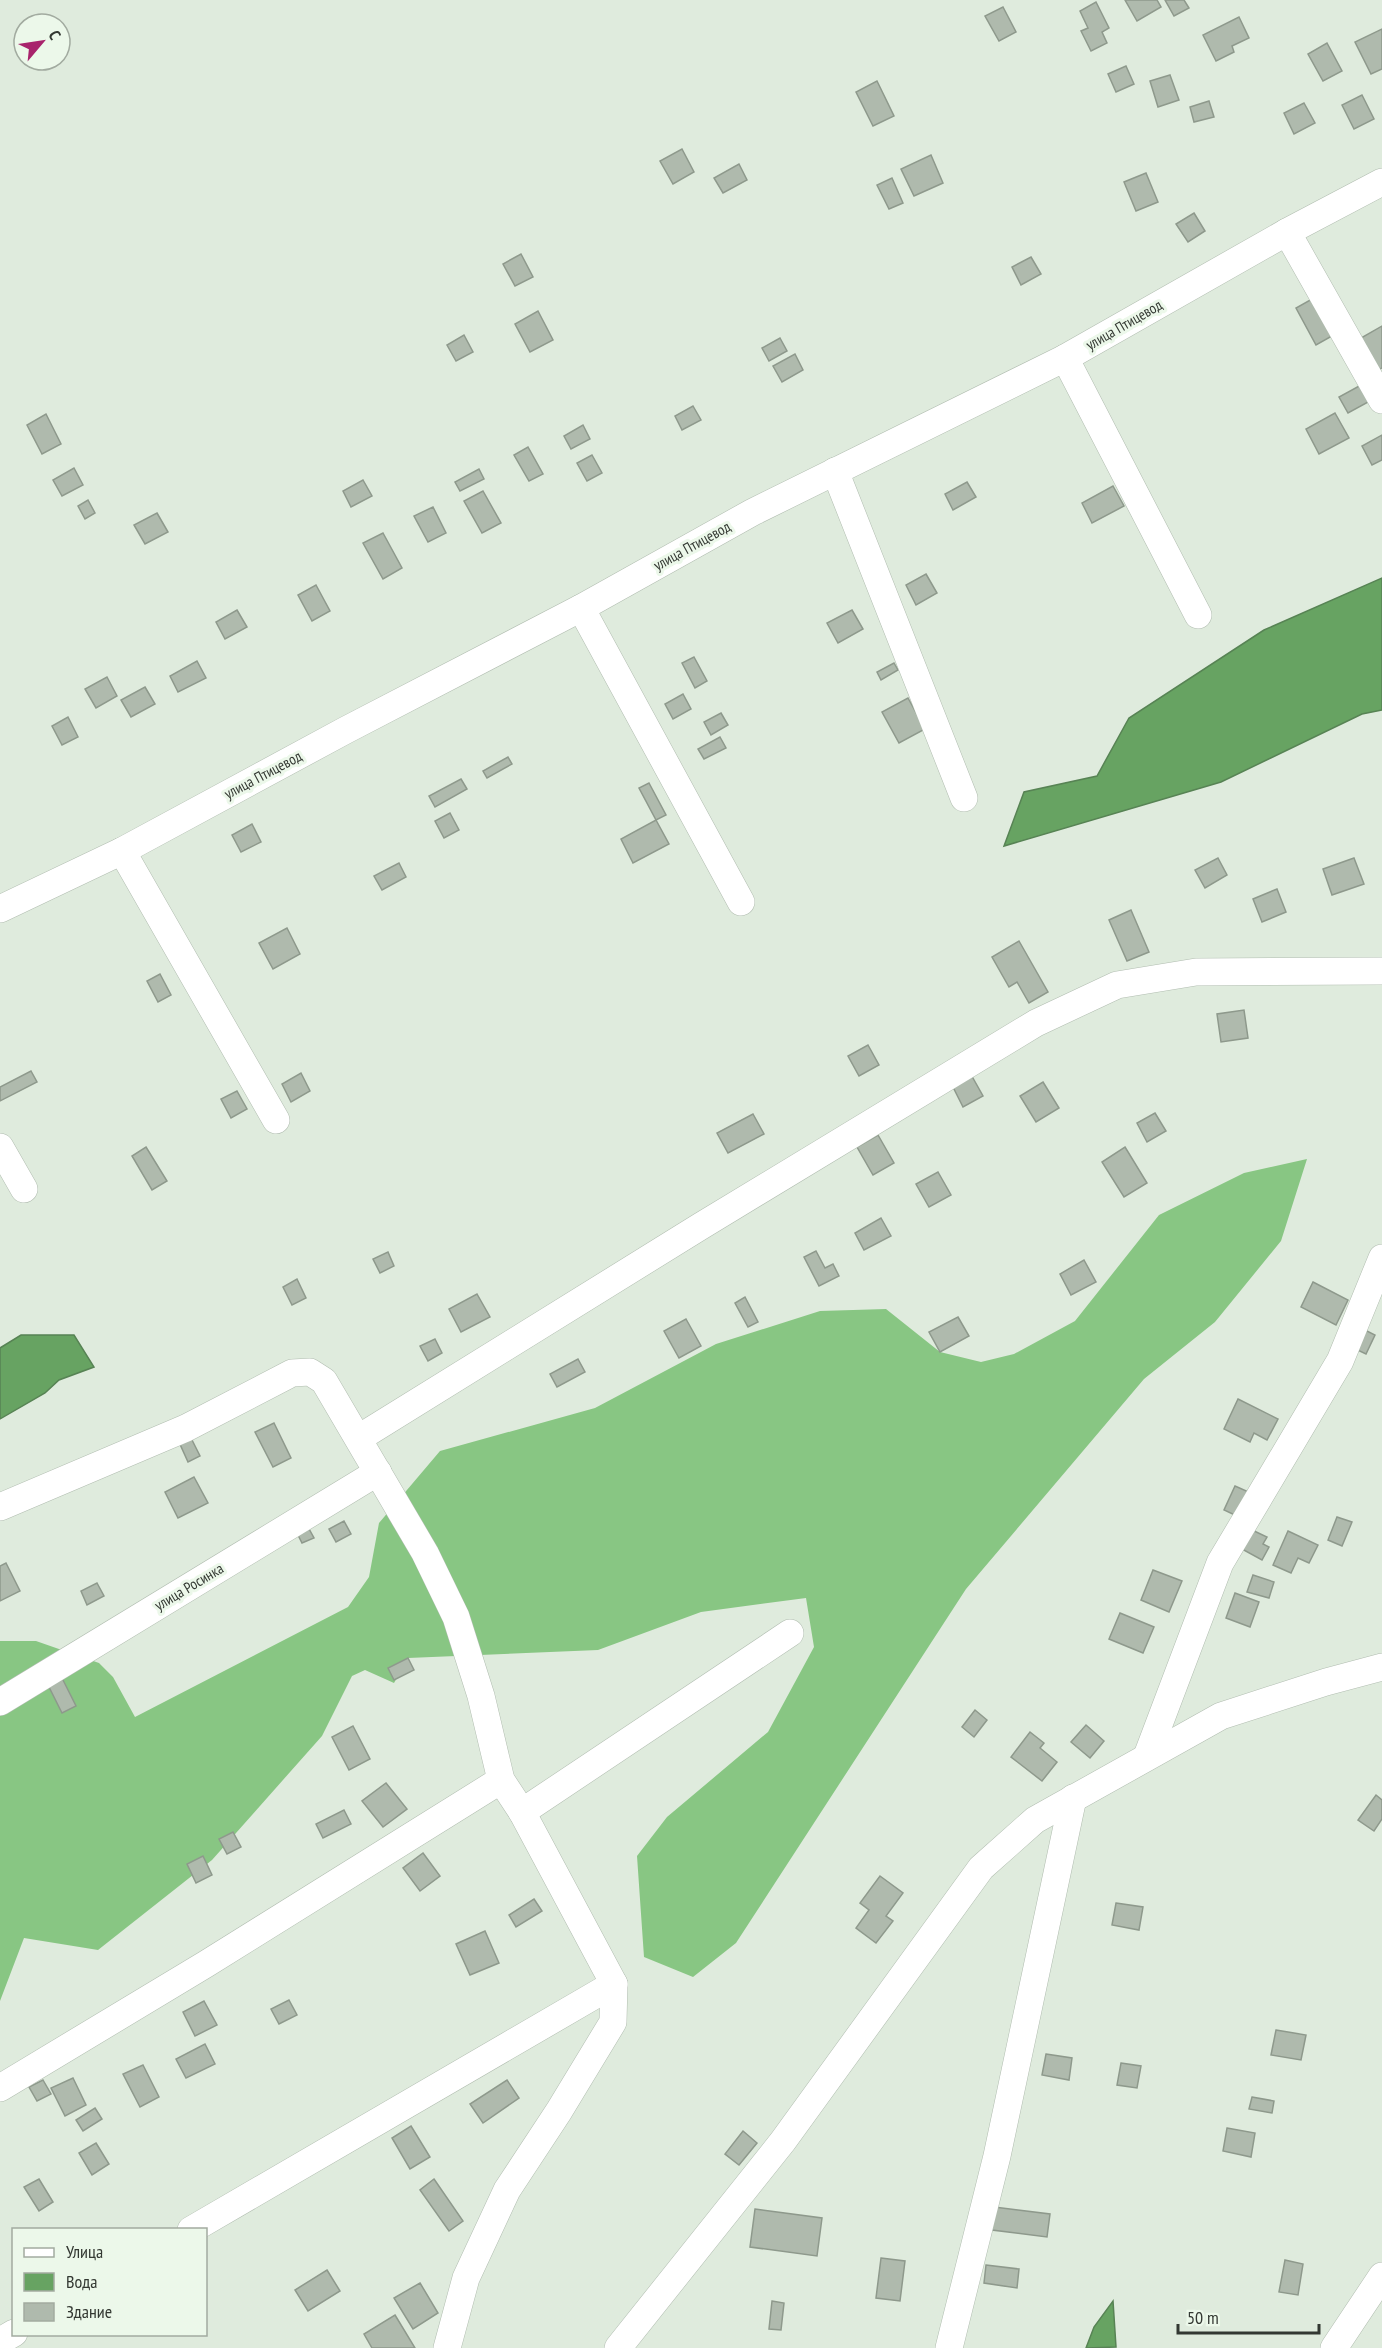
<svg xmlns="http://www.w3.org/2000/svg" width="1382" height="2348" viewBox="0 0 1382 2348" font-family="'PT Sans Narrow',sans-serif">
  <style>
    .forest { fill: #88c683 }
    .water { fill: #67a362; stroke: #578354; stroke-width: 1.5 }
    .building { fill: #afbaad; stroke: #8e998c; stroke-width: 1.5 }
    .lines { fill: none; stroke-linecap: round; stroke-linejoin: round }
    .minor-casing { stroke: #b1bdb0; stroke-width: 28 }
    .minor { stroke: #fff; stroke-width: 27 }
    .labels { text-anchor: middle; stroke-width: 6; stroke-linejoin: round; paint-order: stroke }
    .street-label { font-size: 15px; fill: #333832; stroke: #ecf8ea }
  </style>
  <rect width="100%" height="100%" fill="#dfebdd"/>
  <polygon class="forest" points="1307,1159 1281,1241 1215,1322 1144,1379 966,1589 736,1943 693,1977 644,1957 637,1856 667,1817 768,1732 814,1647 806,1598 701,1612 598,1650 408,1658 394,1683 365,1670 352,1676 322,1736 212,1860 98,1950 24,1938 0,2001 0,1641 36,1641 99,1663 113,1677 135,1717 348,1607 369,1577 379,1523 440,1451 595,1408 716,1344 820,1311 886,1309 940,1352 981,1362 1014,1354 1075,1321 1159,1215 1244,1173"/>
  <g class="water">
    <polygon points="1382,578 1382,710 1362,714 1221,782 1004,846 1024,792 1097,776 1129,718 1264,630"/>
    <polygon points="21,1335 74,1335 94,1367 59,1380 45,1393 0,1419 0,1348"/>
    <polygon points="1113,2301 1116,2347 1086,2348 1094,2327"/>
  </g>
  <g class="building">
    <polygon points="1125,0 1157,0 1161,7 1137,21"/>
    <polygon points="1165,0 1184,0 1189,8 1174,16"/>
    <polygon points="1096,2 1109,28 1102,32 1107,43 1091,51 1081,31 1088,28 1080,11"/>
    <polygon points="1003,7 1016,32 999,41 985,16"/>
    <polygon points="1239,17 1249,38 1232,46 1234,52 1216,61 1203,35"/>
    <polygon points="1382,29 1382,69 1371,74 1355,42"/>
    <polygon points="1327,43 1342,71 1323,81 1308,54"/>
    <polygon points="1126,66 1134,84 1116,92 1108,74"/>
    <polygon points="1170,75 1179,100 1158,107 1150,81"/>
    <polygon points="877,81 894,116 873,126 856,92"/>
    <polygon points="1362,95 1374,119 1354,129 1342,105"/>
    <polygon points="1209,101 1214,117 1194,122 1190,107"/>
    <polygon points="1304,103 1315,123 1294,134 1284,113"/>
    <polygon points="682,149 694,172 673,184 660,161"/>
    <polygon points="931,155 943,183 914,196 901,169"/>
    <polygon points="739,164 747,180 723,193 714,178"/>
    <polygon points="1146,173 1158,202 1136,211 1124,182"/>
    <polygon points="892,178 903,203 889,209 877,185"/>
    <polygon points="1194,213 1205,231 1188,242 1176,224"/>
    <polygon points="521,254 533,277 515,286 503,264"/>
    <polygon points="1031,257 1041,274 1021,285 1012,267"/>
    <polygon points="1312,299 1332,336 1316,345 1296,308"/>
    <polygon points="538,311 553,340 530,352 515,324"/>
    <polygon points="1382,326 1382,368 1378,370 1361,338"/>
    <polygon points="464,335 473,352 456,361 447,345"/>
    <polygon points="780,338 787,351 769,361 762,348"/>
    <polygon points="795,354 803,370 782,382 773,366"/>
    <polygon points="1361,385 1370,401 1348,413 1339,397"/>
    <polygon points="693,406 701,420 682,430 675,416"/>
    <polygon points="1335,413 1349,438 1319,454 1306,429"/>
    <polygon points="46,414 61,444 42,454 27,425"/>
    <polygon points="583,425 590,439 571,449 564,436"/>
    <polygon points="1382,435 1382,460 1372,465 1362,446"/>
    <polygon points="528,447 543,474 529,481 514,455"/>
    <polygon points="592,455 602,473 587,481 577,463"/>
    <polygon points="74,468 83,485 62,496 53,480"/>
    <polygon points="479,469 484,479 460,491 455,482"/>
    <polygon points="363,480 372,496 351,507 343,491"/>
    <polygon points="967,482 976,497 953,510 945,494"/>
    <polygon points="1113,486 1124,506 1092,523 1082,503"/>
    <polygon points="483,491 501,523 482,533 464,501"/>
    <polygon points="88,500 95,513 85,519 78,506"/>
    <polygon points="433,507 446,533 428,542 414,516"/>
    <polygon points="157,513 168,532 145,544 134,525"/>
    <polygon points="383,533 402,568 383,579 363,543"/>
    <polygon points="926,574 937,593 916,605 906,585"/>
    <polygon points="316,585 330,611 312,621 298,595"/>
    <polygon points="237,610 247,627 225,639 216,622"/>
    <polygon points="852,610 863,629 838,643 827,623"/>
    <polygon points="694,657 707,681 695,688 682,663"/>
    <polygon points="197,661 206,678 178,692 170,676"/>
    <polygon points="894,663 898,670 881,680 877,672"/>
    <polygon points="107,677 117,696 96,708 85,689"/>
    <polygon points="145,687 155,704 131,717 121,700"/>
    <polygon points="683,694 691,709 673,719 665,704"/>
    <polygon points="908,698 925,729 899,743 882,712"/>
    <polygon points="721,713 728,725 711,735 704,722"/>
    <polygon points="68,717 78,737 62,745 52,726"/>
    <polygon points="720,737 726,748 704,759 698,749"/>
    <polygon points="508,757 512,764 487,778 483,771"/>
    <polygon points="461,779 467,789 435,807 429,796"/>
    <polygon points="649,783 666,815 656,820 639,788"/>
    <polygon points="450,813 459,830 444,838 435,821"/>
    <polygon points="656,820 669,844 633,863 621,839"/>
    <polygon points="252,824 261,842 241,852 232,835"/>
    <polygon points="1218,858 1227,875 1205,888 1195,870"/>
    <polygon points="1354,858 1364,884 1332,895 1323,869"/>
    <polygon points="399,863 406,877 382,890 374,876"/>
    <polygon points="1277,889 1286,912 1262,922 1253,899"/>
    <polygon points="1131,910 1149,952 1127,961 1109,920"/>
    <polygon points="287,928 300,954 273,969 259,943"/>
    <polygon points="1019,941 1048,992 1029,1003 1017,982 1009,987 992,957"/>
    <polygon points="160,974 171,995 158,1002 147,981"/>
    <polygon points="1244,1010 1248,1038 1221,1042 1217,1014"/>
    <polygon points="868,1045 879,1065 859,1076 848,1056"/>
    <polygon points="31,1071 37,1082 0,1101 0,1087"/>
    <polygon points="969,1071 983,1096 963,1107 950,1081"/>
    <polygon points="301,1073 310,1091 291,1102 282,1084"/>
    <polygon points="1043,1082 1059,1108 1036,1122 1020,1096"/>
    <polygon points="237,1091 247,1109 231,1118 221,1099"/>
    <polygon points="1155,1113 1166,1131 1147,1142 1137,1123"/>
    <polygon points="753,1114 764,1134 728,1153 717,1133"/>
    <polygon points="878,1135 894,1163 873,1175 857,1147"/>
    <polygon points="146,1147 167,1181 152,1190 132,1156"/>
    <polygon points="1125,1147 1147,1183 1124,1197 1102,1162"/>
    <polygon points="938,1172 951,1195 929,1207 916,1184"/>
    <polygon points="881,1218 891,1236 864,1250 855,1233"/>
    <polygon points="816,1251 825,1268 833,1264 839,1276 819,1286 804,1257"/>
    <polygon points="388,1252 394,1266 380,1273 373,1259"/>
    <polygon points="1084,1260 1096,1282 1071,1295 1060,1274"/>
    <polygon points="297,1279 306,1298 292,1305 283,1287"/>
    <polygon points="1313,1282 1348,1300 1336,1325 1301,1307"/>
    <polygon points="477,1294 490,1317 461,1332 449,1309"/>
    <polygon points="745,1297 758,1322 748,1327 735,1303"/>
    <polygon points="958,1317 969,1336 940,1352 929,1332"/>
    <polygon points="686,1319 701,1346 679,1358 664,1331"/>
    <polygon points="1359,1327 1375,1335 1366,1354 1349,1346"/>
    <polygon points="435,1339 442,1353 428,1361 420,1346"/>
    <polygon points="578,1359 585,1372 557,1387 550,1374"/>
    <polygon points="1238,1399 1278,1419 1267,1440 1254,1433 1250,1442 1224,1429"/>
    <polygon points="274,1423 291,1458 273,1467 255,1432"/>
    <polygon points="190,1436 200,1456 188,1462 179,1442"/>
    <polygon points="194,1477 208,1503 178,1518 165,1492"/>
    <polygon points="1235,1486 1251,1493 1239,1517 1224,1510"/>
    <polygon points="1337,1517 1352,1522 1342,1546 1328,1540"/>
    <polygon points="344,1521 351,1534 336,1542 329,1529"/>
    <polygon points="308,1527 314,1538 302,1543 297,1533"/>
    <polygon points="1250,1529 1267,1537 1263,1544 1269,1547 1262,1560 1240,1548"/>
    <polygon points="1288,1531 1318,1545 1309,1563 1298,1558 1291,1573 1273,1565"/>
    <polygon points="6,1563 20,1591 0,1601 0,1566"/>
    <polygon points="1153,1570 1182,1581 1169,1612 1141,1600"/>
    <polygon points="1253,1575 1274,1582 1269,1598 1247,1592"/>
    <polygon points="97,1583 104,1596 87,1605 81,1591"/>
    <polygon points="1235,1593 1259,1602 1250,1627 1226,1618"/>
    <polygon points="1120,1613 1154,1627 1143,1653 1109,1639"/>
    <polygon points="408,1658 414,1670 394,1680 388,1668"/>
    <polygon points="62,1678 76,1706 62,1713 48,1685"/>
    <polygon points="975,1710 987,1720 974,1737 962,1727"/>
    <polygon points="1086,1725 1104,1741 1090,1758 1071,1742"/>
    <polygon points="353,1726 370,1759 349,1770 332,1737"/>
    <polygon points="1030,1732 1044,1743 1040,1748 1057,1762 1042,1781 1011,1757"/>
    <polygon points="386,1783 407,1809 383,1827 362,1801"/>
    <polygon points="1376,1795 1382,1800 1382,1819 1374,1831 1358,1820"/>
    <polygon points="344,1810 351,1824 323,1838 316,1824"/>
    <polygon points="233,1832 241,1847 227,1854 219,1839"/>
    <polygon points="423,1853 440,1876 420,1891 403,1868"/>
    <polygon points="203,1856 212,1875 196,1883 187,1864"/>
    <polygon points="880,1876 903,1893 886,1916 893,1921 876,1943 856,1928 869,1910 860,1903"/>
    <polygon points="534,1899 542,1911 516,1927 509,1915"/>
    <polygon points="1116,1903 1143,1907 1139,1930 1112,1925"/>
    <polygon points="485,1931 499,1963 470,1975 456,1944"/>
    <polygon points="289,2000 297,2015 279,2024 271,2009"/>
    <polygon points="204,2001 217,2025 195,2036 183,2012"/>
    <polygon points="1276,2030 1306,2035 1301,2060 1271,2055"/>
    <polygon points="205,2044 215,2064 186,2078 176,2059"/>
    <polygon points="1046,2054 1072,2058 1069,2080 1042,2075"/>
    <polygon points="1121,2063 1141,2066 1137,2088 1117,2085"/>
    <polygon points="143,2065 159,2097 140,2107 123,2074"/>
    <polygon points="73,2078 86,2105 65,2116 51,2088"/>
    <polygon points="43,2080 51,2094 37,2101 29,2087"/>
    <polygon points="507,2080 519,2098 483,2123 470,2104"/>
    <polygon points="1252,2097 1274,2101 1272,2113 1249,2109"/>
    <polygon points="95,2108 102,2119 83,2131 76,2120"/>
    <polygon points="411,2126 430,2157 410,2169 392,2138"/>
    <polygon points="1227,2128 1255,2133 1251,2157 1223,2151"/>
    <polygon points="743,2131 757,2143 739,2165 725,2154"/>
    <polygon points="96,2143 109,2164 92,2175 79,2153"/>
    <polygon points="39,2179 53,2202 39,2211 24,2187"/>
    <polygon points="434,2179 463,2221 449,2231 420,2190"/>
    <polygon points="994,2207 1050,2214 1047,2237 992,2230"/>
    <polygon points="755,2209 822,2218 817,2256 750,2247"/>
    <polygon points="881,2258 905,2261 900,2301 876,2298"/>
    <polygon points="1285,2260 1303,2264 1298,2295 1279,2292"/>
    <polygon points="986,2265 1019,2269 1017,2288 984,2283"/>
    <polygon points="327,2270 340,2291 308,2311 295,2290"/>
    <polygon points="420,2283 438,2313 413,2329 394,2298"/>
    <polygon points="772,2301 784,2303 781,2330 769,2329"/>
    <polygon points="395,2315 415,2348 372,2348 364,2334"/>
  </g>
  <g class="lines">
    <defs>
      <g id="minor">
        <polyline points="1287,232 1382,400"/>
        <polyline points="1065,358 1198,615"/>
        <polyline points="835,471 964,798"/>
        <polyline points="581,608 741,902"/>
        <polyline points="122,851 276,1120"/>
        <polyline points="0,909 122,851 346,730 581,608 753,512 1065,358 1287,232 1382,182"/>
        <polyline points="0,1147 24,1189"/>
        <polyline points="359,1438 701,1226 1036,1023 1117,985 1196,972 1382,971"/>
        <polyline points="0,1507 186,1428 292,1373 310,1372 324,1381 425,1553 456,1617 481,1696 501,1780 522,1812 614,1984 613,2022 559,2111 507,2190 466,2278 447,2348"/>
        <polyline points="0,1702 378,1472"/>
        <polyline points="1147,1756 1220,1563 1340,1361 1382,1258"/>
        <polyline points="522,1812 790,1633"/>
        <polyline points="0,2088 206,1964 501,1780"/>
        <polyline points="191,2230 614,1984"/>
        <polyline points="0,2341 14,2333"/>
        <polyline points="618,2348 783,2141 981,1868 1035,1820 1221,1716 1326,1682 1382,1667"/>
        <polyline points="949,2348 997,2156 1073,1798"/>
        <polyline points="1334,2348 1382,2276"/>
      </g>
    </defs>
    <use href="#minor" class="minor-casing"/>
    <use href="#minor" class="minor"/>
  </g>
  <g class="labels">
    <g class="street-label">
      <text transform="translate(1124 325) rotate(-30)" y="5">улица Птицевод</text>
      <text transform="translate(692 546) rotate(-29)" y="5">улица Птицевод</text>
      <text transform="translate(263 775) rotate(-28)" y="5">улица Птицевод</text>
      <text transform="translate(189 1587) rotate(-31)" y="5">улица Росинка</text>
    </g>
  </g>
  <rect x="12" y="2228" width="195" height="108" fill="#ecf8ea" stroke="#a2aba0" stroke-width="1.5"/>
  <rect x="24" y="2248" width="30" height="9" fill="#ffffff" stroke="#a2aba0" stroke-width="1.5"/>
  <text x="66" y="2258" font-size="18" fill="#333832">Улица</text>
  <rect x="24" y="2273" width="30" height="18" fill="#67a362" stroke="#a2aba0" stroke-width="1.5"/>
  <text x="66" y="2288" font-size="18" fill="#333832">Вода</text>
  <rect x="24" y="2303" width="30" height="18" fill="#afbaad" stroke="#a2aba0" stroke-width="1.5"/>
  <text x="66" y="2318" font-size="18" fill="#333832">Здание</text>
  <g transform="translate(42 42) rotate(61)"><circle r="28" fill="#ecf8ea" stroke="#a2aba0" stroke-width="1.5"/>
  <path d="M0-4.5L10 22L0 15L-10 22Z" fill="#a8236c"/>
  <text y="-9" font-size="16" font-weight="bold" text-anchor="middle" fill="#333832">С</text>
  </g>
  <path d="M1178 2324v9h141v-9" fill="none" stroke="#333832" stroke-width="3"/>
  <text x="1187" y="2324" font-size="18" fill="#333832" stroke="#ecf8ea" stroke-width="4.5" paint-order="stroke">50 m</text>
</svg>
